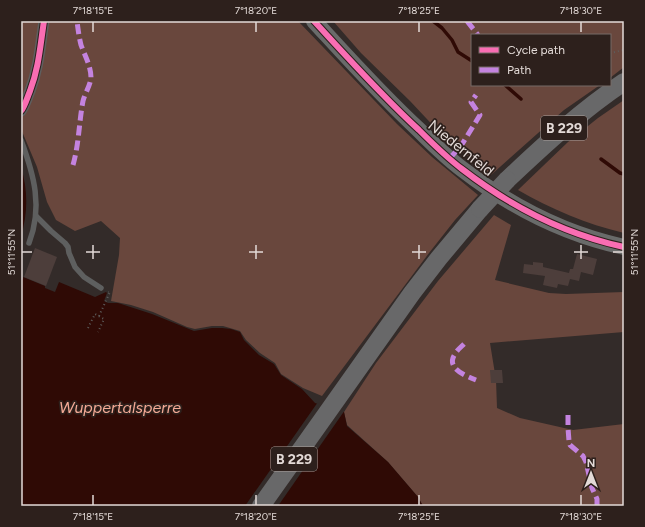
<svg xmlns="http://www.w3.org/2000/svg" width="645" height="527" viewBox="0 0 645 527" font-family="Figtree,sans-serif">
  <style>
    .green { fill: #69473d }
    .water { fill: #2f0a05 }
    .pier { fill: #332b29 }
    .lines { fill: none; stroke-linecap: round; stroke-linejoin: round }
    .stream { stroke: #2f0a05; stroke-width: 3.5 }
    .building { fill: #4d3e3b }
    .path { stroke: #5e5d5c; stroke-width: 2; stroke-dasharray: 1 3; stroke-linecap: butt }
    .lane { stroke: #5e5f5f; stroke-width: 5.5 }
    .street { stroke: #5e5f5f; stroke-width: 11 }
    .secondary { stroke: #696b6a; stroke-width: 16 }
    .primary { stroke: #686869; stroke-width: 18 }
    .primary-bridge { stroke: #686869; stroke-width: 18 }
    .quiet { stroke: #c483df; stroke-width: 5; stroke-dasharray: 10 5; stroke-linecap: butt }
    .cycleway-casing { stroke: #2d201c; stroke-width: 8 }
    .cycleway { stroke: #f96db3; stroke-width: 6 }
    .ticks { fill: none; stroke: #e3dad7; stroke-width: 1.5 }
    .labels { text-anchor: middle; stroke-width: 3.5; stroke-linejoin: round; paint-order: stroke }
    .shield { fill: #2d201c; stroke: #aca29f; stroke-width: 1 }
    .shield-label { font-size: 14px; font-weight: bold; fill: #e3dad7 }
    .street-label { font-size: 15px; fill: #e3dad7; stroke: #2d201c }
    .water-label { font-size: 16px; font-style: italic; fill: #f4aa96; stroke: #2d201c }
    .neatline { fill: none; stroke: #e3dad7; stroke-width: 1.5 }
    .ticks-label { font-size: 10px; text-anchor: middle; fill: #e3dad7 }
  </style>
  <rect width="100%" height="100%" fill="#332b29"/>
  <g class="green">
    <polygon points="21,21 298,21 397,124 432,157 478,195 455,220 429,253 322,396 303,388 281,374 275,363 260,353 246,340 240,331 223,326 212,326 195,329 187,327 153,312 131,305 111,301 119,255 120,238 101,221 75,231 56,220 47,202 37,167 21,129"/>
    <polygon points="333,21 624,21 624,67 610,78 610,35 472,35 472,85 600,85 564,110 491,175 441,134 410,101 361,53"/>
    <path d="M 624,100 L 624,233 C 586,224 551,209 518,190 L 568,142 L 598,118 Z"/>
    <polygon points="494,215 511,225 495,280 549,293 566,294 624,292 624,332 490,343 496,380 497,408 520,418 573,430 624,424 624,506 423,506 418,497 388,462 347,425 344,412 376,363 438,281"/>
  </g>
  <g class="water">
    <path d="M 21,167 C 28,190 28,213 21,236 Z"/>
    <polygon points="23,277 45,286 45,288 55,292 59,282 95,297 106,292 107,293 104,301 108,303 118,303 152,314 194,331 212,328 222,328 231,329 240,332 244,340 259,355 274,364 281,375 302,389 315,403 344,412 347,426 388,462 418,497 423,506 21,506 21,278 23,279"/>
  </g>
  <polygon class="pier" points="318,402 345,410 278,506 245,506"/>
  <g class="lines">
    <g class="stream">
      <polyline points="433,21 442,28 452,40 458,52 472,61"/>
      <polyline points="505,85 521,99"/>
      <polyline points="601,159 620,173 624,174"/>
    </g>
  </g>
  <g class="building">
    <polygon points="35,248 57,257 46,286 24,277"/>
    <polygon points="577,254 597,259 593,275 581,272 579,281 570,279 568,286 558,284 557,288 543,285 545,276 523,273 524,264 533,265 533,262 543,263 543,267 569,273 570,269 573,269"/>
    <polygon points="490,370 502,370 503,383 491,383"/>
  </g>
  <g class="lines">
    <g class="path">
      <polyline points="610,53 624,50"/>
      <polyline points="99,316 110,292 108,292"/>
      <polyline points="88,328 95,314 104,319 98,332"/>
    </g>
    <g class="lane">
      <path d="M 21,140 C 34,175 43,207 29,243"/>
      <polyline points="36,216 51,231 65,243 68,247 69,253 75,267 84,277 101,288"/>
    </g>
    <path class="street" d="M 21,111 C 25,106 27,98 30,91 C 39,67 40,47 44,21"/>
    <path class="secondary" d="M 314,21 C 348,58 382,96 419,130 C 433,144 446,157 462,169 C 510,206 564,234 624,247"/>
    <g class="primary">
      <path d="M 507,180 C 544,145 582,110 624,82"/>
      <polyline points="261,506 327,413 412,293 439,258 480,209"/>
    </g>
    <polyline class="primary-bridge" points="480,209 507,180"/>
    <g class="quiet">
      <polyline points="467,21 478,35"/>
      <polyline points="449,159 461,146 480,115 471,102 476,95"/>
      <path d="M 73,165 C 79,144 79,122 83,101 C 85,93 90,86 91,78 C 91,66 85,56 81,45 C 79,37 78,29 77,21"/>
      <path d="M 464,344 C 461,347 457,350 455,354 C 445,368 466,376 476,380"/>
      <polyline points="568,415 568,428 569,441 570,445 583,456 586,462 592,488 597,499 597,506"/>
    </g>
    <defs>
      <g id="cycleway">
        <path d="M 314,21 C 348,58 382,96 419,130 C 433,144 446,157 462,169 C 510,206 564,234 624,247"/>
        <path d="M 21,111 C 25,106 27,98 30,91 C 39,67 40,47 44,21"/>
      </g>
    </defs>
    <use href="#cycleway" class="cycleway-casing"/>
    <use href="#cycleway" class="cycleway"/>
  </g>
  <path class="ticks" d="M 93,22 L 93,32M 256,22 L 256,32M 419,22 L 419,32M 581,22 L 581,32M 93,245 L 93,259M 256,245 L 256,259M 419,245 L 419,259M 581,245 L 581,259M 22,252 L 32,252M 86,252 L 100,252M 249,252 L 263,252M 412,252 L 426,252M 574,252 L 588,252M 613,252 L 623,252M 93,495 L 93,505M 256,495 L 256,505M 419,495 L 419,505M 581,495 L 581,505"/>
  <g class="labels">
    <g class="shield">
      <rect x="541" y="116" width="46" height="24" rx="3"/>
      <rect x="271" y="447" width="46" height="24" rx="3"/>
    </g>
    <g class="shield-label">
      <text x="564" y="133">B 229</text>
      <text x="294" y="464">B 229</text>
    </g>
    <g class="street-label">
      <text transform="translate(461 148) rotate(39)" y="5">Niedernfeld</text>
    </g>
    <g class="water-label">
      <text x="120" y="413">Wuppertalsperre</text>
    </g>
  </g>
  <rect width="645" height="527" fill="none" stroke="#2d201c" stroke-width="44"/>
  <rect x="471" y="34" width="140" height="52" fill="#2d201c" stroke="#766a67"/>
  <rect x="479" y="47" width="20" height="6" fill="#f96db3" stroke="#766a67"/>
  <text x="507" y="54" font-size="12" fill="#e3dad7">Cycle path</text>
  <rect x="479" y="67" width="20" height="6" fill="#c483df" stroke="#766a67"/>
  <text x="507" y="74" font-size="12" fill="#e3dad7">Path</text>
  <g transform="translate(591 473)" stroke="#2d201c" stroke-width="3" paint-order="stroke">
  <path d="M0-3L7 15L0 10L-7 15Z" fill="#e3dad7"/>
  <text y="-6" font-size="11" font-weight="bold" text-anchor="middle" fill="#e3dad7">N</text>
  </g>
  <rect x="22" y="22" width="601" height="483" class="neatline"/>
  <g class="ticks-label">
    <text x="93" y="14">7°18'15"E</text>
    <text x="256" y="14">7°18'20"E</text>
    <text x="419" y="14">7°18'25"E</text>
    <text x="581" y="14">7°18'30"E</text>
    <text transform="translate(11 252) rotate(-90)" y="4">51°11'55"N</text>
    <text transform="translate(634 252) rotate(-90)" y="4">51°11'55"N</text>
    <text x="93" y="520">7°18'15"E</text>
    <text x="256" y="520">7°18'20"E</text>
    <text x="419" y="520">7°18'25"E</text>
    <text x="581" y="520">7°18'30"E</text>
  </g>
</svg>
